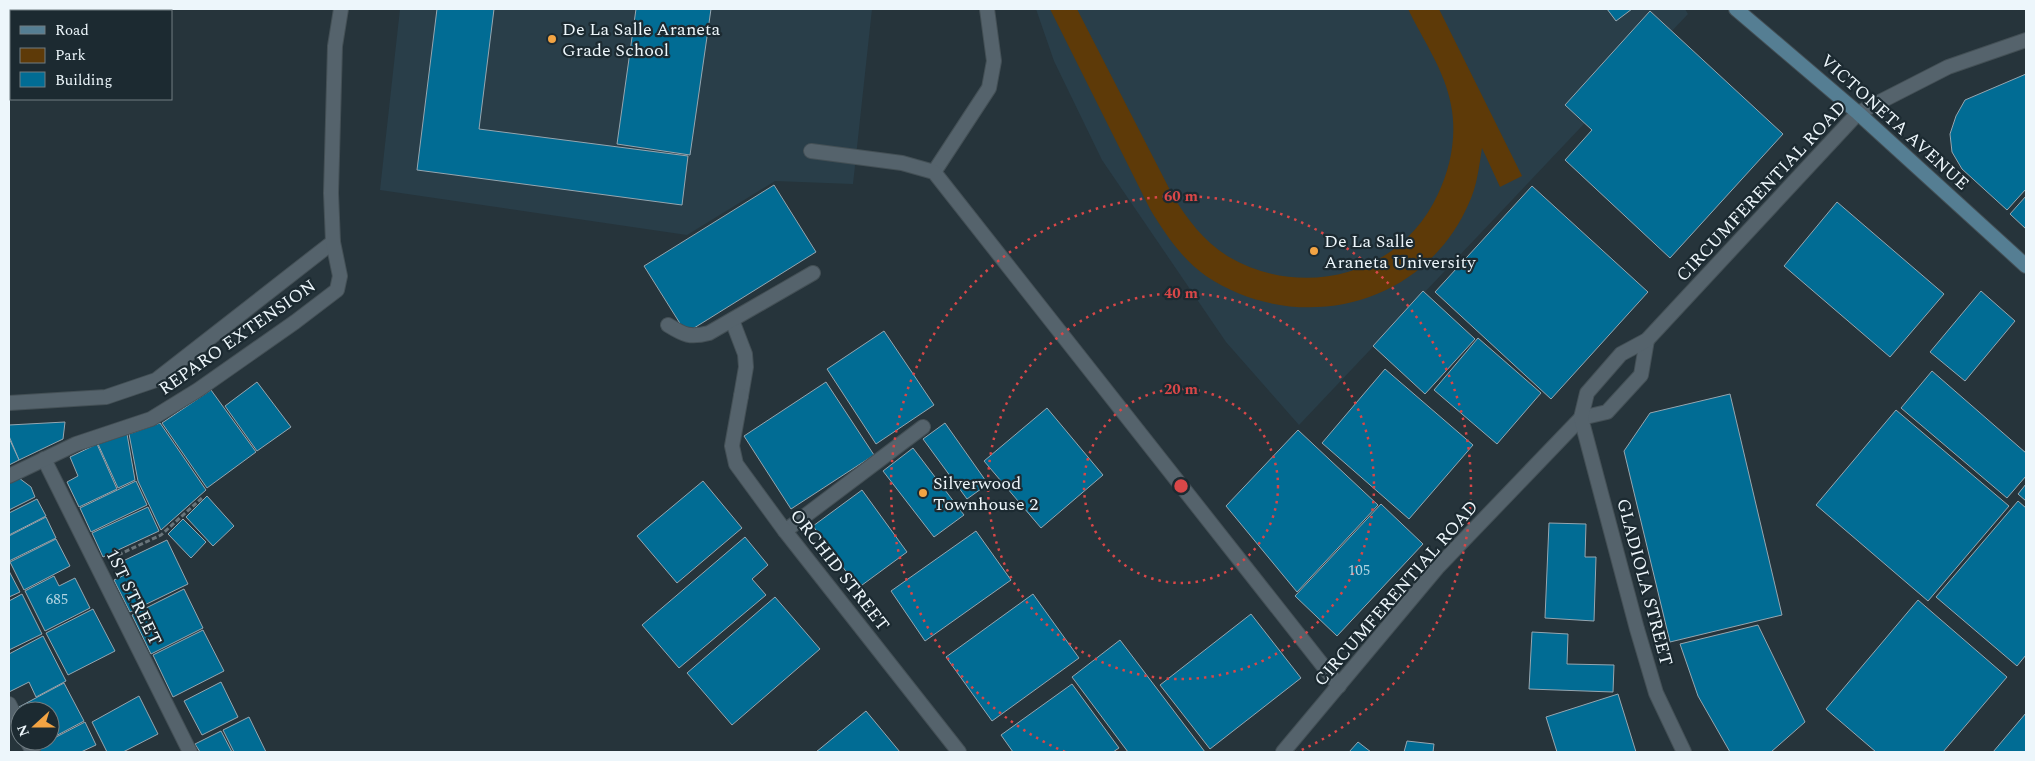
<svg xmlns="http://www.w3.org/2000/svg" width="2035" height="761" viewBox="0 0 2035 761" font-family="Spectral,serif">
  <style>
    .built { fill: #293e49 }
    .park { fill: #5e3a08 }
    .building { fill: #016c94; stroke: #96a6b0 }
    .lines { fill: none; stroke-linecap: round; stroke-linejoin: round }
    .service-casing { stroke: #445056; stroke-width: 16 }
    .minor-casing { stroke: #445056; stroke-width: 16 }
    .tertiary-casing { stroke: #445056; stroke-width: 16 }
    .secondary-casing { stroke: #445056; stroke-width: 16 }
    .path { stroke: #69757b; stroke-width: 3; stroke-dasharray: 5 2.5; stroke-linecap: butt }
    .service { stroke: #55636c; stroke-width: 14 }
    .minor { stroke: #55636c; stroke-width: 14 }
    .tertiary { stroke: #55636c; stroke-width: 14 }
    .secondary { stroke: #557e93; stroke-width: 14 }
    .ring { fill: none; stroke: #d94748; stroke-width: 2.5; stroke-dasharray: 2.5 5 }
    .poi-dot { fill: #f3a443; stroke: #1c2a31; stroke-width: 2 }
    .labels { text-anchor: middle; stroke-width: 4.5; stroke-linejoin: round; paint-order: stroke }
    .number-label { font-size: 15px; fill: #b2d4e1 }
    .poi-label { font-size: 18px; fill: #edf6fb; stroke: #1c2a31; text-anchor: start }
    .street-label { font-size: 18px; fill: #edf6fb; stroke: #1c2a31 }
    .centre { fill: #d94748; stroke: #1c2a31; stroke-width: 2.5 }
    .ring-label { font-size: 15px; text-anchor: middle; font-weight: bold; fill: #d94748; stroke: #1c2a31; stroke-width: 4.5; stroke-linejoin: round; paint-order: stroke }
  </style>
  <rect width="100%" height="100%" fill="#26343b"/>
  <g class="built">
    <polygon points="400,9 872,9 853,184 775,181 687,235 380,190"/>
    <polygon points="1036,9 1685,9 1688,14 1299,425 1226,342 1102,160 1054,61"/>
  </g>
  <path class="park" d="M 1050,9 L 1077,9 L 1173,196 C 1188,220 1204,242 1229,257 C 1304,300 1401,275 1438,194 C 1451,167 1457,135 1451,105 C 1445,71 1423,40 1408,9 L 1439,9 L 1522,176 L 1500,187 L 1482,148 C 1479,167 1477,186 1469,203 C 1424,307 1298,337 1206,276 C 1182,259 1165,234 1150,209 Z"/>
  <g class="building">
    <polygon points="437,9 494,9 479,129 688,156 682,205 417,170"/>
    <polygon points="636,9 711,9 690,155 617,144"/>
    <polygon points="1607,9 1632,9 1616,21"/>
    <polygon points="1650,11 1783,134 1670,258 1565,160 1592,130 1565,105"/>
    <polygon points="2026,74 2026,189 2007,210 1962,169 1952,152 1950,134 1956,116 1965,100"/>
    <polygon points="774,185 816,252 686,333 644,266"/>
    <polygon points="1532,186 1648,292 1551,399 1435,292"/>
    <polygon points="2026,196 2026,229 2010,214"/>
    <polygon points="1837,202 1944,294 1890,357 1784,266"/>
    <polygon points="1423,291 1475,339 1425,394 1373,346"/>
    <polygon points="1981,291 2015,321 1965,381 1930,352"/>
    <polygon points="884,331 934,405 876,444 827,369"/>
    <polygon points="1478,338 1541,393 1497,444 1434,390"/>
    <polygon points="1385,369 1473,445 1409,519 1322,443"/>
    <polygon points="1932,371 2026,453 2026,476 2007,498 1901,408"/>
    <polygon points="257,382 291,427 257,451 225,406"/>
    <polygon points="826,382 874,455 791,509 744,436"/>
    <polygon points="211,390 256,452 207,488 162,423"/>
    <polygon points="1730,394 1782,615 1670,642 1624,451 1650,413"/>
    <polygon points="1047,408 1103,475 1041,528 984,461"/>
    <polygon points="1896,410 2009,506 1928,601 1816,505"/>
    <polygon points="65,422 63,439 19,460 9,436 9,425"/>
    <polygon points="160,423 206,490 161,530 138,481 129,434"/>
    <polygon points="945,423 988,484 967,499 923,439"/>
    <polygon points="1298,430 1378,505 1297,592 1226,506"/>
    <polygon points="127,434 135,480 118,488 98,444"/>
    <polygon points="9,438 19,460 9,465"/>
    <polygon points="97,444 117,489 79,507 67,482 78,476 70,457"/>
    <polygon points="913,448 964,515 934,537 883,471"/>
    <polygon points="19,478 31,487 35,497 9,510 9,480"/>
    <polygon points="136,481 147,505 91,532 80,508"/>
    <polygon points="703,481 742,528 677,583 637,536"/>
    <polygon points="2026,484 2026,501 2018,494"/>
    <polygon points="862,490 907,552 858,588 813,526"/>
    <polygon points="207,496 234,526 213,546 186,517"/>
    <polygon points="37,499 46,516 9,535 9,513"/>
    <polygon points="2018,501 2026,508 2026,655 2017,666 1936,597"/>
    <polygon points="1381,504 1423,544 1337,636 1295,596"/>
    <polygon points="148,507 159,531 103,557 92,533"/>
    <polygon points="46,517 56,538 9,561 9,536"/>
    <polygon points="183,519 206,542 191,558 168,534"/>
    <polygon points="1549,523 1586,524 1585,557 1596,557 1594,621 1545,618"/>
    <polygon points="976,531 1011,580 925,641 891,591"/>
    <polygon points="745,537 768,565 752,579 766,595 679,668 642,625"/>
    <polygon points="56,539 70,566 24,590 10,562"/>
    <polygon points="167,540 188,584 130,612 114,580 129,573 123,561"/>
    <polygon points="9,571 20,592 9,597"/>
    <polygon points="54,576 59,586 75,578 90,608 45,631 25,591"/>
    <polygon points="184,589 203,628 151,654 132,615"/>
    <polygon points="22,594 42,634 9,650 9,601"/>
    <polygon points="1033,594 1079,658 992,721 946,657"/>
    <polygon points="775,597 820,649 732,725 687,673"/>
    <polygon points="1918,600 2007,677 1943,752 1876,752 1826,709"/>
    <polygon points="93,609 115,651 68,675 46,633"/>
    <polygon points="1251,614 1301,678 1210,749 1160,685"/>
    <polygon points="1758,625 1805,722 1771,752 1730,752 1698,696 1680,644"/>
    <polygon points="203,630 224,671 173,697 153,655"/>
    <polygon points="1532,632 1568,634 1567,664 1614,665 1613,692 1529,689"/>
    <polygon points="43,636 66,681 36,697 29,682 9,692 9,654"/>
    <polygon points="1120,640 1205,752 1128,752 1072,677"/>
    <polygon points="221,682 238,717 202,735 184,701"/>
    <polygon points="64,683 84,721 50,739 50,711 20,711 17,708"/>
    <polygon points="1072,684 1119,748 1113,752 1013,752 1001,735"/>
    <polygon points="1618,694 1636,752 1557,752 1546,717"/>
    <polygon points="139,696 158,734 123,752 107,752 92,722"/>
    <polygon points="866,711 900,752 816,752"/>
    <polygon points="2026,713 2026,752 1993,752"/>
    <polygon points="249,717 266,752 234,752 223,730"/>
    <polygon points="85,722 96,745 81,752 40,752 37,747"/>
    <polygon points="221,731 232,752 200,752 195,744"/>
    <polygon points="1407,741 1434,744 1433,752 1404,752"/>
    <polygon points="1358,742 1371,752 1349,752"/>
  </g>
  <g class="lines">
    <defs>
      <g id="service">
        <polyline points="934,172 989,88 994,61 987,9"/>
        <polyline points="732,320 745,354 746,367 741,396"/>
        <path d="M 668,325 C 684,335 690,338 709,333 L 813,273"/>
        <polyline points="9,403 106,397 156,380 333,242"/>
        <polyline points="785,531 923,427"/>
      </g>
      <g id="minor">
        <polyline points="811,151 902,163 934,172 1339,686"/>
        <polyline points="741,396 732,446 736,464 785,531 959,752"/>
        <polyline points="44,459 190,752"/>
        <polyline points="9,476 76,444 151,419 198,390 295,322 337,290 340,276 333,242 331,193 335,46 341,9"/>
        <polyline points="9,704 20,726"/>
        <polyline points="27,741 33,752"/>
        <polyline points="1283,752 1437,568 1581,418 1607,412 1641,375 1647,340"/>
        <polyline points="1684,752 1656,693 1637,629 1581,418 1587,393 1621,354 1647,340 1858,113"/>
      </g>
      <polyline id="tertiary" points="1858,113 1948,67 2026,40"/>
      <polyline id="secondary" points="1736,9 1858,113 2026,266"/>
    </defs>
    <use href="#service" class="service-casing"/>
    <use href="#minor" class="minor-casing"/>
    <use href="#tertiary" class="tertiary-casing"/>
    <use href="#secondary" class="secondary-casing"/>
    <polyline class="path" points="118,555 161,535 203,497"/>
    <use href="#service" class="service"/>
    <use href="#minor" class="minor"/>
    <use href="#tertiary" class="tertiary"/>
    <use href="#secondary" class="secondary"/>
  </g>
  <g class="ring">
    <circle cx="1181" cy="486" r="97"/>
    <circle cx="1181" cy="486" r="193"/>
    <path d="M1065 752A290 290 0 1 1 1297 752"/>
  </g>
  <g class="poi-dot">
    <circle cx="552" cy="39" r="5"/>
    <circle cx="1314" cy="251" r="5"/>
    <circle cx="923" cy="493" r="5"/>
  </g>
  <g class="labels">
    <g class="number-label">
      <text x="1359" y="575">105</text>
      <text x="57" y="604">685</text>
    </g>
    <g class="poi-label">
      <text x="562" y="35">De La Salle Araneta<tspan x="562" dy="21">Grade School</tspan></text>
      <text x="1324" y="247">De La Salle<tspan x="1324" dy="21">Araneta University</tspan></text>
      <text x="933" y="489">Silverwood<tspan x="933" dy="21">Townhouse 2</tspan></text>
    </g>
    <g class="street-label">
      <text transform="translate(1895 122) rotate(42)" y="6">VICTONETA AVENUE</text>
      <text transform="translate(1761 191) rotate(-47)" y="6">CIRCUMFERENTIAL ROAD</text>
      <text transform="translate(237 337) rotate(-35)" y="6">REPARO EXTENSION</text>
      <text transform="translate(840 570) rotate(52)" y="6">ORCHID STREET</text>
      <text transform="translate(1645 582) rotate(75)" y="6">GLADIOLA STREET</text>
      <text transform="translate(1396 593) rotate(-49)" y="6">CIRCUMFERENTIAL ROAD</text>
      <text transform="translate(134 597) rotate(64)" y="6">1ST STREET</text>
    </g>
  </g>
  <circle cx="1181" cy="486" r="8" class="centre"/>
  <g class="ring-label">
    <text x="1181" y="201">60 m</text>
    <text x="1181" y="298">40 m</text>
    <text x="1181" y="394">20 m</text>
  </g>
  <rect width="2035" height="761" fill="none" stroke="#edf6fb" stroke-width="20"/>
  <rect x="10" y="10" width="162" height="90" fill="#1c2a31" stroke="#707c82"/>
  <rect x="20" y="26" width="25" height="8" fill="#557e93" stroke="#707c82"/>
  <text x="55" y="35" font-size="15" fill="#edf6fb">Road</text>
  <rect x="20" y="48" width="25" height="15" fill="#5e3a08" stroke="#707c82"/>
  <text x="55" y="60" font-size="15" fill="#edf6fb">Park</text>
  <rect x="20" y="72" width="25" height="15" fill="#016c94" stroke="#707c82"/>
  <text x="55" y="85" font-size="15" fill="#edf6fb">Building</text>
  <g transform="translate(35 726) rotate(249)"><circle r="24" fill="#1c2a31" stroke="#707c82"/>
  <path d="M0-4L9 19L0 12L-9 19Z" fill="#f3a443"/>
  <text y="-8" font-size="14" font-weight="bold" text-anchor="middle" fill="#edf6fb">N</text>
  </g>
</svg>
